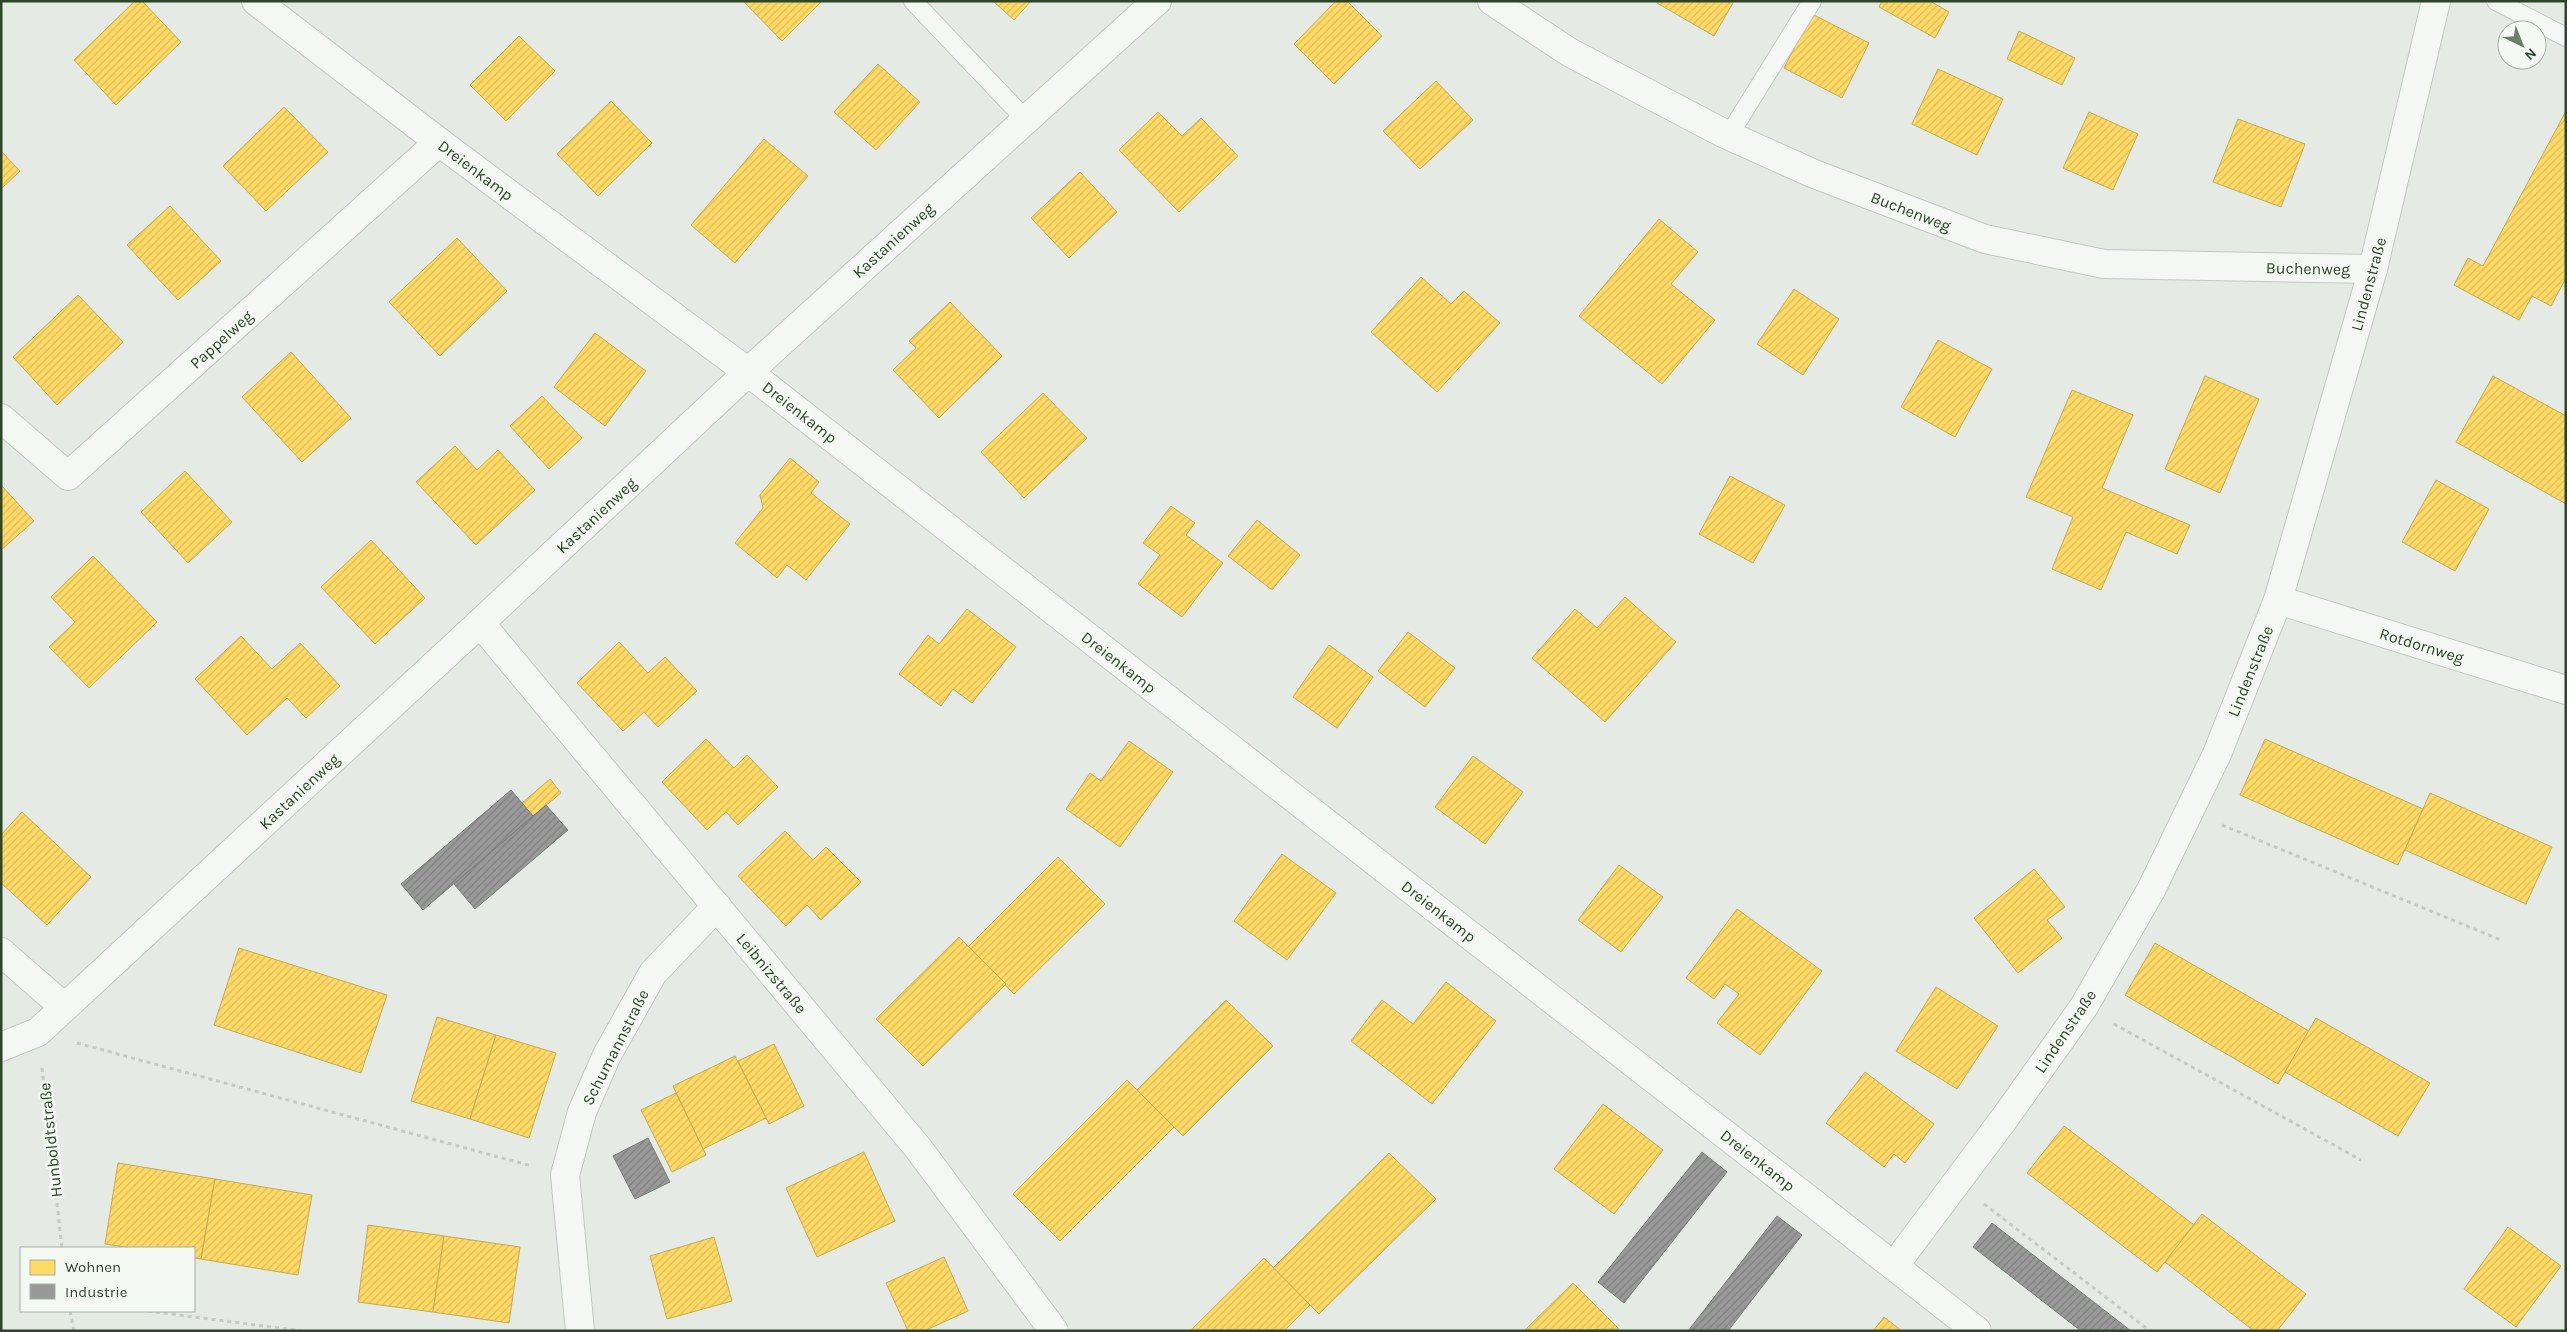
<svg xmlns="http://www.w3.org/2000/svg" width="2567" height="1332" viewBox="0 0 2567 1332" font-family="Karla,sans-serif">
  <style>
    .homes { fill: url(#homes-hatch); stroke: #c0ad54 }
    .industry { fill: url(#industry-hatch); stroke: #798077 }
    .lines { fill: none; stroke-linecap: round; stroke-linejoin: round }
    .lane-casing { stroke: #c3c8c3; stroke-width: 20 }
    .street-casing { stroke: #c3c8c3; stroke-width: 30 }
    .path { stroke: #c5cac4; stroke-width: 3; stroke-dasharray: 4 4; stroke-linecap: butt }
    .lane { stroke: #f4f7f4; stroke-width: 18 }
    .street { stroke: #f4f7f4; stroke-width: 28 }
    .labels { text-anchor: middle; stroke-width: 5; stroke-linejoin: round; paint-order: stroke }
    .street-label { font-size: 16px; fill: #2d4529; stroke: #f4f9f3 }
  </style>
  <defs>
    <pattern id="homes-hatch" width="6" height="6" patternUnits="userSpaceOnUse" patternTransform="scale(1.25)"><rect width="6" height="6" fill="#ffd966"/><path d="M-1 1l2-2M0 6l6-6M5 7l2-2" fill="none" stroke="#dbbc58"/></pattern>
    <pattern id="industry-hatch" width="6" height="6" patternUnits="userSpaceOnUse" patternTransform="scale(1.25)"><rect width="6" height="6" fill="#999"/><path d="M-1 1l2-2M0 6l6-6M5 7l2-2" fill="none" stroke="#7d7f7d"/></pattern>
  </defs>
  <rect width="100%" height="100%" fill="#e5eae5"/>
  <g class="homes">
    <polygon points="135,1 142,1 181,42 116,105 74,60"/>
    <polygon points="743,1 822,1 782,41"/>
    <polygon points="993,1 1031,1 1014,20"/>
    <polygon points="1336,1 1347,1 1382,36 1334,84 1294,44"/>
    <polygon points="1658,1 1734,1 1714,36 1657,3"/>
    <polygon points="1882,1 1930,1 1949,12 1935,38 1879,7"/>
    <polygon points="1812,14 1869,43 1842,98 1784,68"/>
    <polygon points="2019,31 2075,58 2062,85 2007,59"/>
    <polygon points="519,36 555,71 506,121 470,85"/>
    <polygon points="878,64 920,102 876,150 834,112"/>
    <polygon points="1938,69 2003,99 1977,155 1912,124"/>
    <polygon points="1436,81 1473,120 1420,169 1383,131"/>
    <polygon points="611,101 652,143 598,196 557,154"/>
    <polygon points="284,107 328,152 266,211 223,166"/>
    <polygon points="2566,111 2566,278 2551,306 2532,296 2519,320 2454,285 2468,258 2483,266"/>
    <polygon points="1158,112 1182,136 1201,118 1238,156 1179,212 1119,150"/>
    <polygon points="2089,112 2138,134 2113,190 2063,168"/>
    <polygon points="2238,119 2305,144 2281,207 2213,182"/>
    <polygon points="764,139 808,176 735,263 691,225"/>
    <polygon points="1,151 20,171 1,189"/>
    <polygon points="1080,172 1117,212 1069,258 1031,218"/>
    <polygon points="170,206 221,261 178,300 127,245"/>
    <polygon points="1659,219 1698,252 1671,284 1715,320 1662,384 1579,316"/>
    <polygon points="457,238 507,291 440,356 389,302"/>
    <polygon points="1421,277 1451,304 1464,291 1500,323 1437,392 1371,332"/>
    <polygon points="1794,289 1839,319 1803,375 1757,344"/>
    <polygon points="78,295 123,342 57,405 13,357"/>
    <polygon points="950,302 1002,356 939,418 893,370 916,348 909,341"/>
    <polygon points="595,333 646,371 605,426 554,387"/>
    <polygon points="1938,340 1992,369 1955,437 1901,407"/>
    <polygon points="291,352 351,418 302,462 242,397"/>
    <polygon points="2205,376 2259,399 2220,493 2165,469"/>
    <polygon points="2493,376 2566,416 2564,444 2566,445 2566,504 2456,442"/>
    <polygon points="2072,390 2133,415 2102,488 2190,525 2177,554 2126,532 2101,590 2052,569 2073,517 2026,497"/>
    <polygon points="1043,393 1087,438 1024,498 981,452"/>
    <polygon points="542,396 582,438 549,469 510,426"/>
    <polygon points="455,446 477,470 498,450 535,490 476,545 416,482"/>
    <polygon points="790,458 819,482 811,493 850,524 806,580 787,565 777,578 735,543 763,508 760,495"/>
    <polygon points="185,471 232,522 188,563 141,512"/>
    <polygon points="1730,476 1785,505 1753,563 1699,534"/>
    <polygon points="2436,480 2489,509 2455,571 2402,542"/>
    <polygon points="1,485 34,521 1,550"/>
    <polygon points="1171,506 1195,523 1186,535 1223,563 1182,617 1138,584 1160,555 1143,543"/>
    <polygon points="1257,520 1300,555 1272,590 1228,556"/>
    <polygon points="371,540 425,598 375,644 321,587"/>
    <polygon points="93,556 157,622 89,688 49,647 75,622 51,597"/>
    <polygon points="1625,597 1676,642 1605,722 1532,658 1575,609 1597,628"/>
    <polygon points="967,609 1016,647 972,703 953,689 941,706 899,674 928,635 939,644"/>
    <polygon points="1408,632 1455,668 1425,707 1378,671"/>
    <polygon points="241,636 272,669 300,643 340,686 306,718 287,698 247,735 195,679"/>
    <polygon points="619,642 648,673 665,657 697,691 658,727 644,712 623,731 577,683"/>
    <polygon points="1329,645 1373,677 1337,728 1293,697"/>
    <polygon points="706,739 734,768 747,755 778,787 738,825 726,812 707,830 662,782"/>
    <polygon points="2265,739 2423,809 2398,865 2240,795"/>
    <polygon points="1129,741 1173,772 1120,847 1066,809 1090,773 1101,781"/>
    <polygon points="1473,756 1523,792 1485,844 1435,807"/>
    <polygon points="550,779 561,793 533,816 522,803"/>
    <polygon points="2430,793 2552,847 2526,904 2405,850"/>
    <polygon points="22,812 91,877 47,925 1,883 1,835"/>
    <polygon points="785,831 813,860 826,847 861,882 821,920 807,905 786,926 738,876"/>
    <polygon points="1282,854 1336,893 1287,960 1234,921"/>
    <polygon points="1058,857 1105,904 1014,994 968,947"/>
    <polygon points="1619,865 1663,897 1621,952 1578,920"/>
    <polygon points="2034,869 2065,907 2047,920 2062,938 2018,973 1974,918"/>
    <polygon points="1737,909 1822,971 1760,1055 1717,1023 1739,994 1725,984 1714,999 1686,978"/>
    <polygon points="959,937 1006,984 923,1066 876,1019"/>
    <polygon points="2155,943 2309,1031 2278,1084 2125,995"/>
    <polygon points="239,948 387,995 361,1073 214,1025"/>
    <polygon points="1446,982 1496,1021 1432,1104 1351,1041 1382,1000 1413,1024"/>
    <polygon points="1936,987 1998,1026 1957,1089 1896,1051"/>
    <polygon points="1226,1000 1273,1046 1183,1136 1137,1090"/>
    <polygon points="437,1017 496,1035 470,1119 411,1101"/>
    <polygon points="2316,1018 2430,1083 2398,1136 2285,1072"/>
    <polygon points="496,1035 556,1053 529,1138 470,1119"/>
    <polygon points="774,1044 804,1106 769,1124 738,1061"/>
    <polygon points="735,1056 766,1118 703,1149 673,1086"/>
    <polygon points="1865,1072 1934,1124 1905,1163 1894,1154 1884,1167 1826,1123"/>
    <polygon points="1127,1080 1174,1127 1060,1241 1013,1194"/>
    <polygon points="676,1093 706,1155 672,1172 641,1110"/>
    <polygon points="1603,1104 1663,1150 1614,1214 1554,1169"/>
    <polygon points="2064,1126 2194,1225 2157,1272 2027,1173"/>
    <polygon points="864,1152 895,1221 817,1257 786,1188"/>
    <polygon points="1389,1153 1436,1199 1319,1314 1273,1268"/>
    <polygon points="118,1163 215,1179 201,1259 194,1258 194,1248 132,1248 105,1244"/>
    <polygon points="215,1179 312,1195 298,1275 201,1259"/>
    <polygon points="2202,1214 2306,1294 2277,1331 2254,1331 2165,1262"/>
    <polygon points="368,1225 444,1236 433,1312 358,1302"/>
    <polygon points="2508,1227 2561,1266 2516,1327 2464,1289"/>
    <polygon points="444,1236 520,1247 509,1323 433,1312"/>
    <polygon points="714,1237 732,1301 667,1319 650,1256"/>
    <polygon points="944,1257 968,1311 924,1331 908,1331 886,1283"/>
    <polygon points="1264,1258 1310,1305 1284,1331 1190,1331"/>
    <polygon points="1573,1283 1619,1329 1524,1331"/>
    <polygon points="1884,1317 1902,1331 1873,1331"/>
  </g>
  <g class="industry">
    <polygon points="511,790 533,816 423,910 401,884"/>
    <polygon points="546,805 568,830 475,909 454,884"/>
    <polygon points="648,1138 670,1182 635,1199 613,1156"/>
    <polygon points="1702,1152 1727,1172 1624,1303 1598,1282"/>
    <polygon points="1777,1216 1802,1235 1728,1331 1688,1331"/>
    <polygon points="1992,1223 2131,1331 2081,1331 1973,1247"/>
  </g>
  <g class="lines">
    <defs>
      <g id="lane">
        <polyline points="913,1 1026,120"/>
        <polyline points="2496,1 2566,37"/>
        <polyline points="1729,135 1812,1"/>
      </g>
      <g id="street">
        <polyline points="256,1 439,142 748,372 1977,1331"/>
        <polyline points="1492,1 1569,52 1723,133 1812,173 1985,239 2104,264 2373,269"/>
        <polyline points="1,418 68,476 439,142"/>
        <polyline points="2278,600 2566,690"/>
        <polyline points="480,623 918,1148 1054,1331"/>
        <polyline points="1,952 64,1007"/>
        <polyline points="1,1047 38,1032 480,623 748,372 1157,1"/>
        <polyline points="1894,1266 2004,1119 2083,1008 2151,890 2217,754 2278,600 2373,269 2436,1"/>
        <polyline points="580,1331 565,1175 582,1112 607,1055 653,973 717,906"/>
      </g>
    </defs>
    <use href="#lane" class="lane-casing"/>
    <use href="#street" class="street-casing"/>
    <g class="path">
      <polyline points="2222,825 2501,940"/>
      <polyline points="2114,1024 2361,1160"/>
      <polyline points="77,1043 532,1166"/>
      <polyline points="42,1068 62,1248"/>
      <polyline points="1984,1204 2150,1331"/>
      <polyline points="70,1311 74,1331"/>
      <polyline points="148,1311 302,1331"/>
    </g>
    <use href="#lane" class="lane"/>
    <use href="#street" class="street"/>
  </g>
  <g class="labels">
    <g class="street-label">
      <text transform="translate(476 170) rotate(37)" y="6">Dreienkamp</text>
      <text transform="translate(1911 211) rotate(21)" y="6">Buchenweg</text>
      <text transform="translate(893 240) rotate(-42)" y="6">Kastanienweg</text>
      <text transform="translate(2308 268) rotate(1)" y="6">Buchenweg</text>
      <text transform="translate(2368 284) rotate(-75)" y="6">Lindenstraße</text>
      <text transform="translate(221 339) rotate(-42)" y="6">Pappelweg</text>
      <text transform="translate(800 412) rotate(38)" y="6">Dreienkamp</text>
      <text transform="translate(596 515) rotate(-43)" y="6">Kastanienweg</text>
      <text transform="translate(2422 645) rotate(17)" y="6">Rotdornweg</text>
      <text transform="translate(1119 662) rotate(38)" y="6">Dreienkamp</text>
      <text transform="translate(2250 671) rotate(-68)" y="6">Lindenstraße</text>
      <text transform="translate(299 791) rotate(-43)" y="6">Kastanienweg</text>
      <text transform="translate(1439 911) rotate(38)" y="6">Dreienkamp</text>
      <text transform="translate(772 973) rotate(50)" y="6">Leibnizstraße</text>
      <text transform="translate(2065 1031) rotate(-56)" y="6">Lindenstraße</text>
      <text transform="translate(615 1047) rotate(-63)" y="6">Schumannstraße</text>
      <text transform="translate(50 1140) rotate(-96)" y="6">Hunboldtstraße</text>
      <text transform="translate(1758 1160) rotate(38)" y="6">Dreienkamp</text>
    </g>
  </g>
  <rect width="2567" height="1332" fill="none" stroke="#2d4529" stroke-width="5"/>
  <rect x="20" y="1247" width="175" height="65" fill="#f4f9f3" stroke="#a4b1a2"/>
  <rect x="30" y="1260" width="25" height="15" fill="#ffd966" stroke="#a4b1a2"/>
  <text x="65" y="1272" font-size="15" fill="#2d4529">Wohnen</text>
  <rect x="30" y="1284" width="25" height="15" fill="#999999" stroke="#a4b1a2"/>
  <text x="65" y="1297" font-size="15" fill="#2d4529">Industrie</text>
  <g transform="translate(2522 45) rotate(137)"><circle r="24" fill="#f4f9f3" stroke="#a4b1a2"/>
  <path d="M0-4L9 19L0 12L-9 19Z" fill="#6d7f6b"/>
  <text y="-8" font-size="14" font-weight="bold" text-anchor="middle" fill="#2d4529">N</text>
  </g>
</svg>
